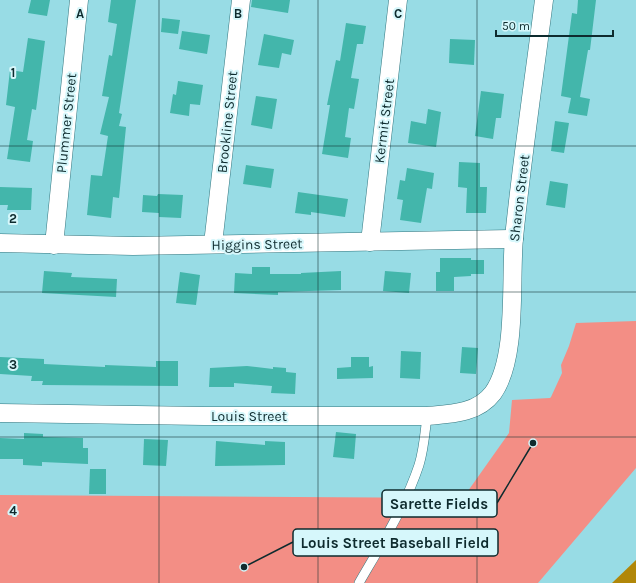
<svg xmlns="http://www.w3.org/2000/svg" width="636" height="583" viewBox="0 0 636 583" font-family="Karla,sans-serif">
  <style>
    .green { fill: #f38e85 }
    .water { fill: #b18709 }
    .building { fill: #43b6ab }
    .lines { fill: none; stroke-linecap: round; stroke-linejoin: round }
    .service-casing { stroke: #32767f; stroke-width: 10 }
    .minor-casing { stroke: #32767f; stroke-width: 19 }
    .service { stroke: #fff; stroke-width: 9 }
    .minor { stroke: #fff; stroke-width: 18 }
    .grid { fill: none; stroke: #0e2b2e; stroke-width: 1; stroke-opacity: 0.55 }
    .labels { text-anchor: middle; stroke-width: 4; stroke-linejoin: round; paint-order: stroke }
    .street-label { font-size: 14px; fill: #0e2b2e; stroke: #d6f7fb }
    .grid-label { font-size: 13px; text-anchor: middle; font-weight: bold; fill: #0e2b2e; stroke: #d6f7fb; stroke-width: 4; stroke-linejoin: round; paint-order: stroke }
    .leader { fill: none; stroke: #0e2b2e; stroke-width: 1.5 }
    .callout-dot { fill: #0e2b2e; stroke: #d6f7fb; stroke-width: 1.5 }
    .callout { fill: #d6f7fb; stroke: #0e2b2e; stroke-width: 1.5 }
    .callout-label { font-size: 15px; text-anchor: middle; font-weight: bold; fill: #0e2b2e }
  </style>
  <rect width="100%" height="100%" fill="#98dce5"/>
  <polygon class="green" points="636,321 636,468 538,583 0,583 0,495 463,498 509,433 512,400 550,398 551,397 562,373 561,365 569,346 576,323"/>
  <polygon class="water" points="636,560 636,583 612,583"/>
  <g class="building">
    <polygon points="31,0 50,0 47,16 28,13"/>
    <polygon points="111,0 136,0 119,113 122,114 119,126 126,127 119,198 113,197 111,218 87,215 91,175 102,176 108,136 100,134 109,97 102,96 109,55 112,56 117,24 108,22"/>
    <polygon points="252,0 290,0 288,13 251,7"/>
    <polygon points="578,0 596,0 590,50 588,50 580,97 590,99 587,116 568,113 571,98 561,96 572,13 577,14"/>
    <polygon points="162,18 180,20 178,34 161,32"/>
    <polygon points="346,23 366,26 363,44 357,44 351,78 359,79 354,109 349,108 345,137 351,138 348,158 322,154 330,105 327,105 336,60 340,61"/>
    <polygon points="182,31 210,35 207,54 179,49"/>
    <polygon points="264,34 294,40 291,55 282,53 279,68 258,65"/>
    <polygon points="28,38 45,41 36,110 32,109 27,140 33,141 30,162 7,159 15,107 6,105 10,70 23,72"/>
    <polygon points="450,39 475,40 474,65 449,63"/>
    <polygon points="178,81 203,85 200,105 190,104 189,116 170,113 173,94 176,95"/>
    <polygon points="481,91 504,94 501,118 496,118 493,139 475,136"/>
    <polygon points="256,96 277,99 272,129 251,125"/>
    <polygon points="428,109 441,112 436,147 408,143 411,121 426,124"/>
    <polygon points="555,121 569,123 564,153 551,151"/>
    <polygon points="459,162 480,163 480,187 487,187 486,213 466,213 467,188 458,187"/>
    <polygon points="246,165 274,169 271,188 243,184"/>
    <polygon points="407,168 434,173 432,189 427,188 421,223 400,220 403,200 397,199 400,180 405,181"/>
    <polygon points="550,181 568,184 565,208 546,205"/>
    <polygon points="0,187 32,188 31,210 7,210 8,205 0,205"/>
    <polygon points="298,192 348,199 345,217 311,212 311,215 295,213"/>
    <polygon points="158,194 183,195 181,218 159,217 159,213 142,212 143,195 157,196"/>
    <polygon points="440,258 471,258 471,260 484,260 484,274 471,274 471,276 454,277 454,291 436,291 436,272 440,272"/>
    <polygon points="252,267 270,267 270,274 301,274 301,273 341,271 341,290 278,292 278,295 234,293 235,273 252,274"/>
    <polygon points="44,271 72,273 71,277 117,279 116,297 42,293"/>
    <polygon points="385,271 411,273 409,293 383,291"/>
    <polygon points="180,272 200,275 196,305 176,303"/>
    <polygon points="462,347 478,348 476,374 460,373"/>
    <polygon points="401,351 421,352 420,379 400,378"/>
    <polygon points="0,357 44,359 44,364 105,367 105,365 156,367 156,361 178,361 178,386 42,385 43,381 31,381 32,376 0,374"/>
    <polygon points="351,357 369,357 369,367 373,366 373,378 337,379 337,368 351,367"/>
    <polygon points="247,366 273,369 273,367 286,368 286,372 296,373 295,394 271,393 272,386 234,383 234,387 209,387 210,368"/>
    <polygon points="336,432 356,434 354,459 333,457"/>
    <polygon points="24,433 43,434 43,437 83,438 83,448 88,448 88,464 42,462 42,466 23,465 23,459 0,459 0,438 24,439"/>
    <polygon points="144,439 168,440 166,466 143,465"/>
    <polygon points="216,441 265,445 265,441 285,442 285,465 215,466"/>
    <polygon points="90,469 106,469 106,494 89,494"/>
  </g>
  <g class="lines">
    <defs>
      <path id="service" d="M 359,583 C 381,545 405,507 419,465 C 424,449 425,432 427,416"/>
      <g id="minor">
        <polyline points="370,242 398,0"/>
        <polyline points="0,243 133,246 514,239"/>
        <polyline points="213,244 241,0"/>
        <polyline points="54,245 79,0"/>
        <path d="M 0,413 L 204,416 L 427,416 C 450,414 477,414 493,393 C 518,358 510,280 514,238 C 522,158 534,79 544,0"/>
      </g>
    </defs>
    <use href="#service" class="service-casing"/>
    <use href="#minor" class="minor-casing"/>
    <use href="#service" class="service"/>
    <use href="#minor" class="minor"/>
  </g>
  <path class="grid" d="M 159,0 L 159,583M 318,0 L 318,583M 477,0 L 477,583M 0,146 L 636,146M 0,292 L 636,292M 0,437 L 636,437"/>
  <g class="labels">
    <g class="street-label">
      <text transform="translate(384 121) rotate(-83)" y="5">Kermit Street</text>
      <text transform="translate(227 122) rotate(-84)" y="5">Brookline Street</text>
      <text transform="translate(66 123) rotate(-84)" y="5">Plummer Street</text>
      <text transform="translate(519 198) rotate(-83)" y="5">Sharon Street</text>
      <text transform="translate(257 244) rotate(-1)" y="5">Higgins Street</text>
      <text x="249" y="421">Louis Street</text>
    </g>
  </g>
  <g class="grid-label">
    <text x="80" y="18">A</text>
    <text x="238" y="18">B</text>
    <text x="398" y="18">C</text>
    <text x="13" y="77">1</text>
    <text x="13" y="223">2</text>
    <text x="13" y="369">3</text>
    <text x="13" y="515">4</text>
  </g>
  <path class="leader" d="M533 443L497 503M244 567L293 542"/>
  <g class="callout-dot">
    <circle cx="533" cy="443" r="4"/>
    <circle cx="244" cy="567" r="4"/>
  </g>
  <g class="callout">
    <rect x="382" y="490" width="115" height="27" rx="4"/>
    <rect x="293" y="529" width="205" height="27" rx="4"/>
  </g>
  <g class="callout-label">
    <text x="439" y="509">Sarette Fields</text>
    <text x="395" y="548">Louis Street Baseball Field</text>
  </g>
  <path d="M496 30v6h117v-6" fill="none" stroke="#0e2b2e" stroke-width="2"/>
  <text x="502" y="30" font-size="12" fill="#0e2b2e" stroke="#d6f7fb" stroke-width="3" paint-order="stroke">50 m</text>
</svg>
